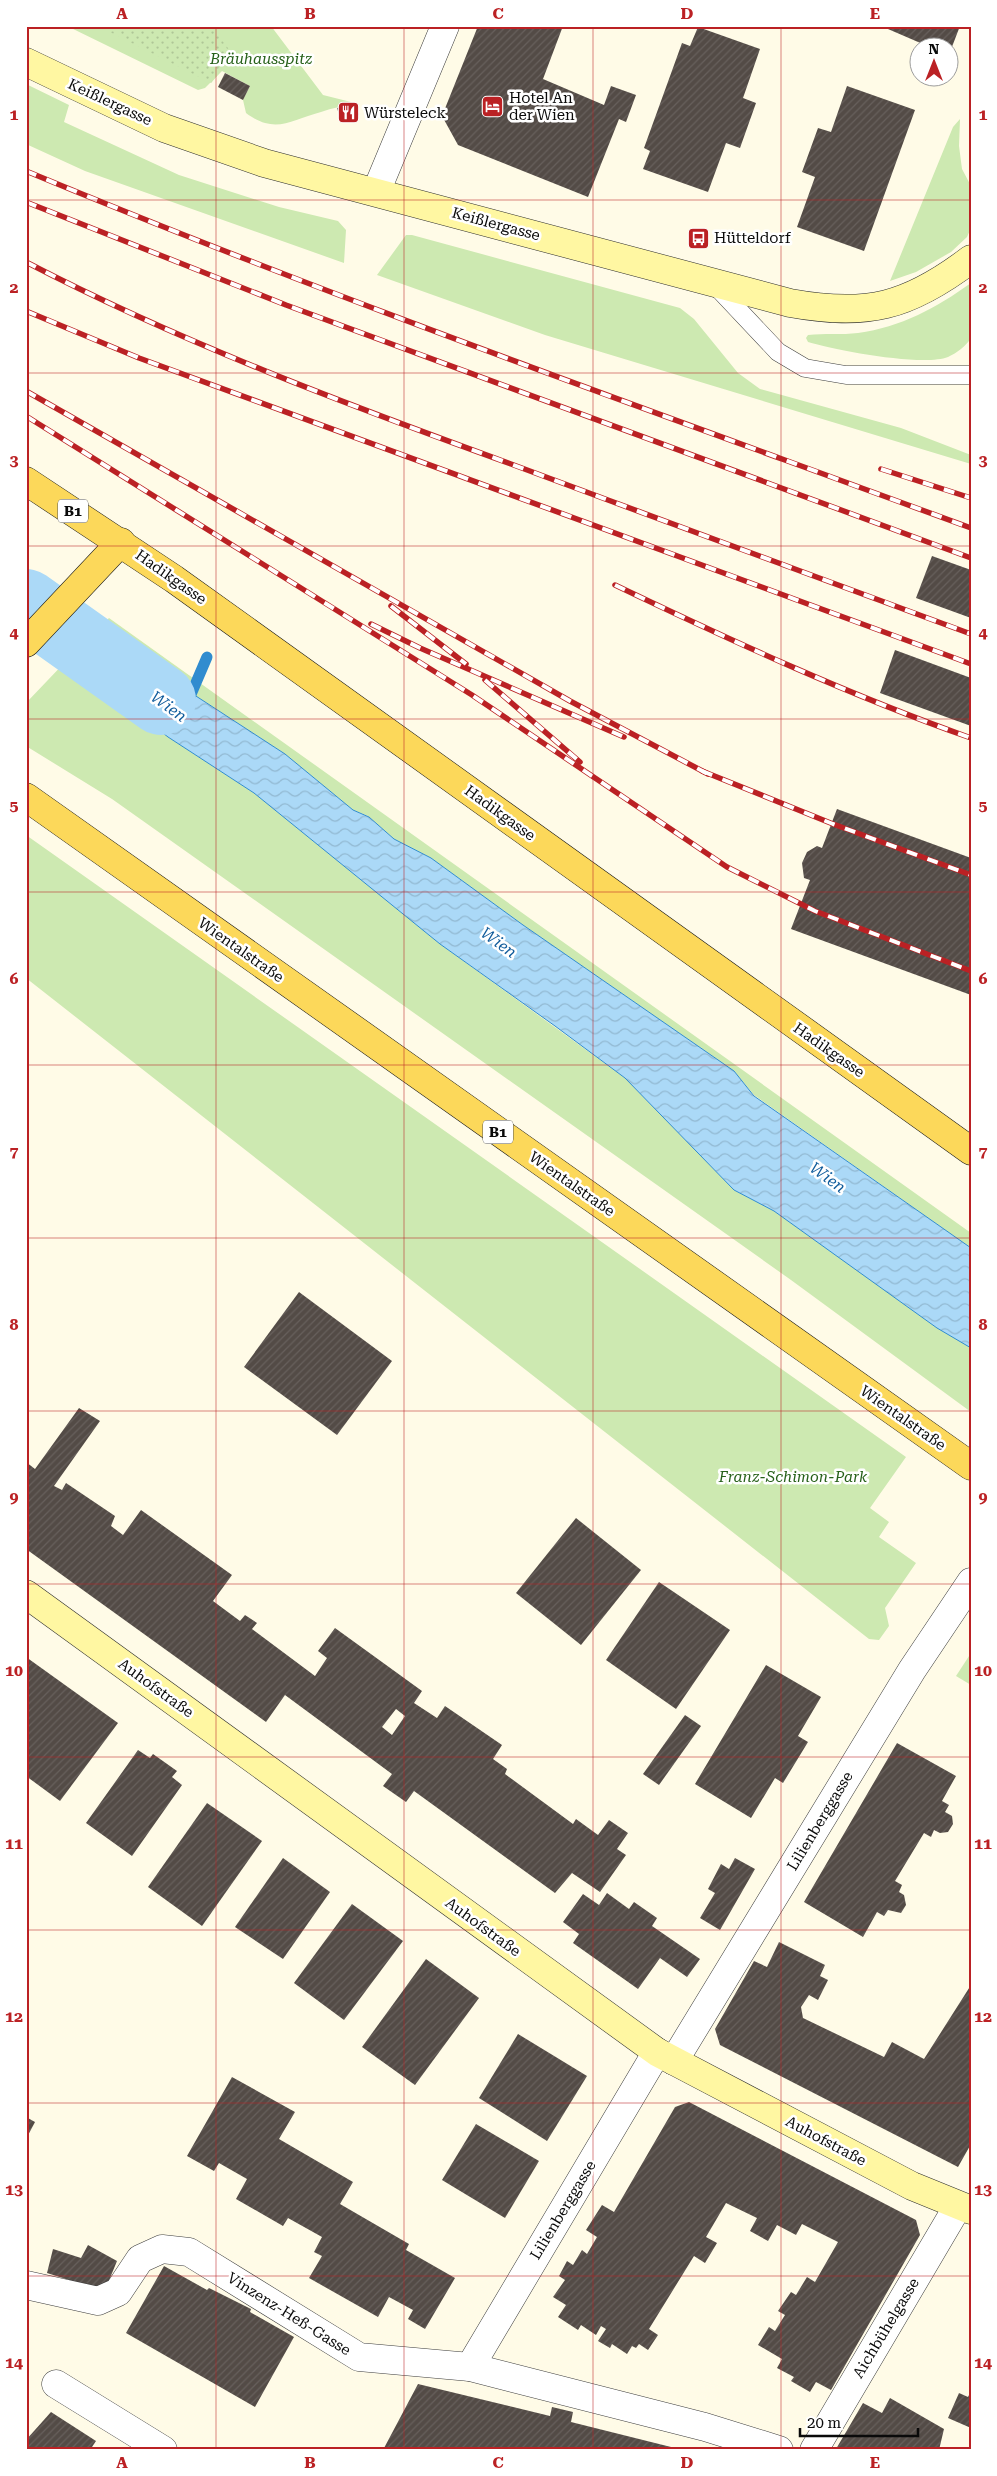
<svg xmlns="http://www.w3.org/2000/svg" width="997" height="2476" viewBox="0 0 997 2476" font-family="'Roboto Serif',serif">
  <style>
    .grass { fill: #cde9b1 }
    .garden { fill: url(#garden-dots) }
    .water { fill: url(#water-waves); stroke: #308ccf }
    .pier { fill: #fffbe7 }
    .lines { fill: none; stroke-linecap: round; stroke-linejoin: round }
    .stream { stroke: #308ccf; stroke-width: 11 }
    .river { stroke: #abd9f7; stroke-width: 70 }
    .building { fill: url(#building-hatch); fill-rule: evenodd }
    .lane-casing { stroke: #3d3d3d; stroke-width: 19 }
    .street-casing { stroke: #3d3d3d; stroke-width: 29 }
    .secondary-casing { stroke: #2c2c2c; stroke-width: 29 }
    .primary-casing { stroke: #1b1b1b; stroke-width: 29 }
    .lane { stroke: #fff; stroke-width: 18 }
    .street { stroke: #fff; stroke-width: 28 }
    .secondary { stroke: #fff7a2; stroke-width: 28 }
    .primary { stroke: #fcd85a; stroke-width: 28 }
    .rail-casing { stroke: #bb2124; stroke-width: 5.5 }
    .rail { stroke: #fff; stroke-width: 4; stroke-dasharray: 11; stroke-linecap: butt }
    .grid { fill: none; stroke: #bb2124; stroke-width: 1; stroke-opacity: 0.55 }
    .labels { text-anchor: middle; stroke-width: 5; stroke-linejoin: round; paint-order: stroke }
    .shield { fill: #fff; stroke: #545454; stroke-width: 1 }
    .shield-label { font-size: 14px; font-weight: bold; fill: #0a0a0a }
    .park-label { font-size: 15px; font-style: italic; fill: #27611a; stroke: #fff }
    .poi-label { font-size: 15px; fill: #0a0a0a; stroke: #fff; text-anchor: start }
    .street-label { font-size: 15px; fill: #0a0a0a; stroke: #fff }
    .water-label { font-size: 16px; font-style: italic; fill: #125d9c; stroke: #fff }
    .neatline { fill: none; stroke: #bb2124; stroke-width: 2 }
    .grid-label { font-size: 16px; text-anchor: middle; font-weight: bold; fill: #bb2124 }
  </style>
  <defs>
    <pattern id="garden-dots" width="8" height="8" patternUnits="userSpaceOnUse" patternTransform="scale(1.25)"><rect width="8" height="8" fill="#cde9b1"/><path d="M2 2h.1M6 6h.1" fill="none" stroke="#afc697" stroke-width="1.8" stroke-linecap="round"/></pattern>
    <pattern id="water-waves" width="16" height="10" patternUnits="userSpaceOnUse" patternTransform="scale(1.25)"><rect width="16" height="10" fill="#abd9f7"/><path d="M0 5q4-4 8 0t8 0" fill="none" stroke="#92b9d2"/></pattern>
    <pattern id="building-hatch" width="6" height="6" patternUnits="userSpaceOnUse" patternTransform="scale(1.25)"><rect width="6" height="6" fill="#534b46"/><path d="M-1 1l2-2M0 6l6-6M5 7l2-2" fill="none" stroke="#67605c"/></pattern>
  </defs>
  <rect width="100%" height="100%" fill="#fffbe7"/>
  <g class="grass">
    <path d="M 67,26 L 271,26 L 323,95 L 355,103 C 344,106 332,108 321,112 C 291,120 275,135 246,113 L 243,100 L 250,86 L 222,71 L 205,88 L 198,90 Z"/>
    <polygon points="26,84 69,105 64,122 179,175 279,207 338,221 346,230 344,263 85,171 26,144"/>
    <polygon points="960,119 959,146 962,169 971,186 971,228 967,237 951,252 916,272 890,281 953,127"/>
    <polygon points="406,235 412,235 680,308 694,319 738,373 760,389 901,428 971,455 971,464 545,335 377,275"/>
    <path d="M 971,283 L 971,338 C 966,346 957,353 948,357 C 922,367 835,350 808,342 L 806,338 L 808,335 C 824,333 842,335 858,333 C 901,327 936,308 971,283 Z"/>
    <polygon points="109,618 971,1233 971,1248 754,1095 734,1071 523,925 431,858 394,839 368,816 353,810 285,754 96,631"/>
    <polygon points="68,659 168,737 254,793 440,944 625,1078 734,1190 774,1211 936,1327 971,1347 971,1412 791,1280 112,799 26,746 26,703"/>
    <polygon points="26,835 906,1457 870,1508 889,1522 879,1537 916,1563 885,1608 889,1626 879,1640 869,1639 26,978"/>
    <polygon points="971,1653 971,1685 956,1676"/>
  </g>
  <polygon class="garden" points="98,26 211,26 234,56 211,83"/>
  <polygon class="water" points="96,631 285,754 353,810 369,817 394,839 431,858 523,925 734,1071 754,1096 971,1248 971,1348 937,1328 774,1211 734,1190 625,1078 555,1026 440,944 254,793 168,737 68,659"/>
  <polygon class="pier" points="94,629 98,629 66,661 66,657"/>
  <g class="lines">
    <polyline class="stream" points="186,706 207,657"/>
    <polyline class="river" points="26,604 161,700"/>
  </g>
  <g class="building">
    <polygon points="478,26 563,26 543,79 604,105 611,86 636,95 626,122 619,119 588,197 458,145 442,116"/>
    <polygon points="881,26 960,26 950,52 950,48 932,48"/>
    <polygon points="698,27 760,49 743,98 756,103 740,148 726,143 708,192 643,169 650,151 644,148 682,43 690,46"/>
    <polygon points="225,73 250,86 243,100 218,87"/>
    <polygon points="847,86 915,110 864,251 797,227 815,177 802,172 818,128 831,132"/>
    <polygon points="355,103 359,115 341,121 337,108"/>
    <polygon points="932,556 971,570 971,618 916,598"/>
    <polygon points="895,650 971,678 971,726 880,693"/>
    <polygon points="837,809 971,858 971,995 791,929 810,880 804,878 802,863 807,852 817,846 822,848"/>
    <polygon points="299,1292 392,1361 337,1435 244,1367"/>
    <path d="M 79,1408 L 100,1421 L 54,1486 L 62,1490 L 66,1483 L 115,1516 L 111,1526 L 123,1535 L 141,1510 L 232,1575 L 213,1601 L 240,1621 L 245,1615 L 257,1623 L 252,1629 L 315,1676 L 327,1658 L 318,1651 L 335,1628 L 422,1691 L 414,1703 L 437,1718 L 445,1706 L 502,1745 L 493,1759 L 507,1769 L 505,1774 L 573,1824 L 576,1819 L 598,1835 L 609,1820 L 628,1833 L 617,1849 L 626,1855 L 600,1892 L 572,1873 L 555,1893 L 414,1791 L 406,1802 L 383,1786 L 392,1774 L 285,1695 L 266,1722 L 26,1549 L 26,1462 L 35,1469 ZM 396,1709 L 405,1716 L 392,1735 L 382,1727 Z"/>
    <polygon points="576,1518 641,1570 581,1645 516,1593"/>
    <polygon points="659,1582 730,1630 676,1709 606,1660"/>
    <polygon points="26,1657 118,1723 60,1801 26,1776"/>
    <polygon points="766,1665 821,1697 798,1736 808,1742 783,1783 775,1778 751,1818 695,1784"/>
    <polygon points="685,1715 701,1726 659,1785 643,1774"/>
    <polygon points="897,1743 956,1776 942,1801 949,1805 945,1812 952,1816 953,1824 948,1832 940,1833 934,1830 931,1837 924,1833 895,1881 902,1885 899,1892 904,1895 906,1905 901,1913 888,1910 884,1916 877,1912 863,1937 804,1902"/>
    <polygon points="138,1750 150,1758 153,1754 177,1771 172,1777 182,1785 132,1856 86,1823"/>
    <polygon points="207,1803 262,1841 202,1926 148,1887"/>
    <polygon points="283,1858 330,1892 283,1959 235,1927"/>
    <polygon points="735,1858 755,1869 720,1930 700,1918 715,1893 708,1889 721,1864 729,1869"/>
    <polygon points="607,1893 629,1909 634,1902 657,1918 652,1926 700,1959 687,1977 660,1958 638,1989 573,1943 579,1934 563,1922 583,1894 599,1905"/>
    <polygon points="352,1904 403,1941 344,2020 294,1983"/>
    <polygon points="779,1942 825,1965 820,1976 828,1980 818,2000 809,1995 801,2007 803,2018 884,2057 892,2042 924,2059 971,1985 971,2144 958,2167 720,2045 715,2029 754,1961 767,1967"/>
    <polygon points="426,1959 479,1998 415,2085 362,2047"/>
    <polygon points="518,2034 587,2076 547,2141 479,2098"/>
    <polygon points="232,2077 295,2112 279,2139 353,2182 340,2204 409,2244 406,2250 455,2278 425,2329 408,2319 413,2310 389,2297 378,2317 309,2278 322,2256 314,2252 322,2237 288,2218 283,2226 236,2199 247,2179 219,2163 214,2171 187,2156"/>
    <polygon points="689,2102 916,2220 920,2235 831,2390 816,2382 810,2392 791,2381 794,2377 777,2368 782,2359 758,2345 769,2327 775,2331 785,2315 778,2311 791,2292 796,2295 807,2277 815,2282 838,2242 802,2224 796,2235 777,2225 768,2241 750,2231 757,2218 726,2203 706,2237 717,2243 705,2263 694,2256 649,2329 658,2335 648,2350 639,2344 636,2348 632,2346 627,2354 612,2344 610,2348 598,2341 606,2329 601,2326 596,2335 581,2325 578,2330 558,2317 566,2305 553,2297 565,2280 559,2276 567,2261 573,2265 582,2250 587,2254 597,2237 586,2230 602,2205 614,2212 675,2107"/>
    <polygon points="26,2117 35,2122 26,2139"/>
    <polygon points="476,2124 539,2161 505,2218 442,2180"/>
    <polygon points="88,2245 117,2261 108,2283 94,2288 47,2273 53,2249 81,2258"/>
    <polygon points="164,2266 207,2290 209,2288 251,2309 250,2312 294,2337 255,2407 126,2333"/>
    <polygon points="418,2384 550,2416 552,2407 573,2412 571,2422 683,2450 383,2450"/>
    <polygon points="971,2391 971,2428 948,2418 959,2393 968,2397"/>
    <polygon points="890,2398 944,2429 939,2450 836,2449 863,2403 882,2413"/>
    <polygon points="51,2412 96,2441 90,2450 26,2450 26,2440"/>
  </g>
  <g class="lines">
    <defs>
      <polyline id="lane" points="714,284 778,352 805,368 846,375 971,375"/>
      <g id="street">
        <polyline points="376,192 445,26"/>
        <polyline points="674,2061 912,1670 971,1582"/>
        <polyline points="26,2285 98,2301 118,2292 140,2259 162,2249 189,2252 359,2357 470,2367 705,2427 779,2450"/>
        <polyline points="470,2367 657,2052"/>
        <polyline points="56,2384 163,2450"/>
        <polyline points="814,2450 958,2206"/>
      </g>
      <g id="secondary">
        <path d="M 26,62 L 164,128 L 264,163 L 790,303 C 867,317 908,307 971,259"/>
        <polyline points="26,1594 657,2052 912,2186 971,2210"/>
      </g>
      <g id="primary">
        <polyline points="26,481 174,579 971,1151"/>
        <polyline points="26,643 121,542"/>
        <polyline points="26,797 971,1466"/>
      </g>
    </defs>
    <use href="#lane" class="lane-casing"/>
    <use href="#street" class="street-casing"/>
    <use href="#secondary" class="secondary-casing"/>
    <use href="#primary" class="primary-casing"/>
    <use href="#lane" class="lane"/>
    <use href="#street" class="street"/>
    <use href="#secondary" class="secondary"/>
    <use href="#primary" class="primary"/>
    <defs>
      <g id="rail">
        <path d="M 26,171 C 337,300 655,412 971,528"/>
        <polyline points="26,202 286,305 971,558"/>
        <path d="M 26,262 C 182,343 346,404 511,464 C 664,521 817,577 971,634"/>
        <polyline points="26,311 139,358 971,664"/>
        <polyline points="26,391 570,701 708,774"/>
        <polyline points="26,416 472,695 727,867 815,911 971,971"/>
        <polyline points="881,469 971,498"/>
        <path d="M 615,585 C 732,641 849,695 971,738"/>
        <polyline points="391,606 466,664"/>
        <polyline points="371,624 420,648 624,737"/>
        <polyline points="485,680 580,762"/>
        <polyline points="702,771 833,824 971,875"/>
      </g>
    </defs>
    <use href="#rail" class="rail-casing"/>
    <use href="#rail" class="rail"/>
  </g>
  <path class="grid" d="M 216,26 L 216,2450M 404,26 L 404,2450M 593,26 L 593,2450M 781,26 L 781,2450M 26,200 L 971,200M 26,373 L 971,373M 26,546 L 971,546M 26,719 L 971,719M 26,892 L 971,892M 26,1065 L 971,1065M 26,1238 L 971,1238M 26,1411 L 971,1411M 26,1584 L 971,1584M 26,1757 L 971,1757M 26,1930 L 971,1930M 26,2103 L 971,2103M 26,2276 L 971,2276"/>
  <defs>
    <symbol id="hotel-square" viewBox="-11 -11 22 22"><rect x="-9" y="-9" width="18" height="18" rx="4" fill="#bb2124" stroke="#fff"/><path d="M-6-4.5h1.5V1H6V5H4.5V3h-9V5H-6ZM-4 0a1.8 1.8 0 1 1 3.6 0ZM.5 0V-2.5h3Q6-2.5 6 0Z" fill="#fff"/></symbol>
    <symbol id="restaurant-square" viewBox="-11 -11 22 22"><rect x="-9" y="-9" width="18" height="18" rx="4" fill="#bb2124" stroke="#fff"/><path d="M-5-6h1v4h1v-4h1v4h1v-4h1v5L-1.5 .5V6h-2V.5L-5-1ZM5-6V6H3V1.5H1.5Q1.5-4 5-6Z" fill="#fff"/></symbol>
    <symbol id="bus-square" viewBox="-11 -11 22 22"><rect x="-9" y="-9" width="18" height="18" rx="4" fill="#bb2124" stroke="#fff"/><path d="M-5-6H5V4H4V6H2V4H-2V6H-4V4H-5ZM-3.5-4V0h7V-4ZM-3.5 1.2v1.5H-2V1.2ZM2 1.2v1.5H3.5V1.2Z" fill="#fff"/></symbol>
  </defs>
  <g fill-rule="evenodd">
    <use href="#hotel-square" x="480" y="94" width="25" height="25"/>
    <use href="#restaurant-square" x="336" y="100" width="25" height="25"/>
    <use href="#bus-square" x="686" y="226" width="25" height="25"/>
  </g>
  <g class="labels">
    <g class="shield">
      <rect x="58" y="499.5" width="30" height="23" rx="4"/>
      <rect x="483" y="1120.5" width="30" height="23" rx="4"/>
    </g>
    <g class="shield-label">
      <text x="73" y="516">B1</text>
      <text x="498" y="1137">B1</text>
    </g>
    <g class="park-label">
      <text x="261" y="64">Bräuhausspitz</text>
      <text x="793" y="1482">Franz-Schimon-Park</text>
    </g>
    <g class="poi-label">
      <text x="509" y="103">Hotel An<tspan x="509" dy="17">der Wien</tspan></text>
      <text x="364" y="118">Würsteleck</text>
      <text x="714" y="243">Hütteldorf</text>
    </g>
    <g class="street-label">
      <text transform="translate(110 102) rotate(25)" y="5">Keißlergasse</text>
      <text transform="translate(496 224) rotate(15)" y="5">Keißlergasse</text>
      <text transform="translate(171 577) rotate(35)" y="5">Hadikgasse</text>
      <text transform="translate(500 813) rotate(36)" y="5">Hadikgasse</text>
      <text transform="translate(241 950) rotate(35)" y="5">Wientalstraße</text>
      <text transform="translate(829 1050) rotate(35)" y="5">Hadikgasse</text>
      <text transform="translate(572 1184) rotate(35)" y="5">Wientalstraße</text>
      <text transform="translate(903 1418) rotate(35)" y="5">Wientalstraße</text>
      <text transform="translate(156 1688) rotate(36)" y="5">Auhofstraße</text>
      <text transform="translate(820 1821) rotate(-59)" y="5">Lilienberggasse</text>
      <text transform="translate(483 1927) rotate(36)" y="5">Auhofstraße</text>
      <text transform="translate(826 2141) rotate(28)" y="5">Auhofstraße</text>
      <text transform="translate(563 2210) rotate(-59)" y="5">Lilienberggasse</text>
      <text transform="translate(289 2314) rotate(32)" y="5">Vinzenz-Heß-Gasse</text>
      <text transform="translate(886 2328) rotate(-59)" y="5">Aichbühelgasse</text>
    </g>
    <g class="water-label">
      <text transform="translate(169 706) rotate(36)" y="6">Wien</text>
      <text transform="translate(499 942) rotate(36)" y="6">Wien</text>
      <text transform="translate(828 1177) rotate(36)" y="6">Wien</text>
    </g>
  </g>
  <rect width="997" height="2476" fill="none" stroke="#ffffff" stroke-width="55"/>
  <g transform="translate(934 62)"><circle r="24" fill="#ffffff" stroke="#9d9d9d"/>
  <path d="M0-4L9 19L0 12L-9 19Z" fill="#bb2124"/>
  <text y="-8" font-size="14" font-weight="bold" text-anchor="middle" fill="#0a0a0a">N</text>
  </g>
  <path d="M800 2428v8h118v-8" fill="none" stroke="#0a0a0a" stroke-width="2.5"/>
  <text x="807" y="2428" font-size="15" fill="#0a0a0a" stroke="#ffffff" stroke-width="4" paint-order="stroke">20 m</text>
  <rect x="28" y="28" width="942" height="2420" class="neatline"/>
  <g class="grid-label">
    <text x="122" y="19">A</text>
    <text x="310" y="19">B</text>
    <text x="498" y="19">C</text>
    <text x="687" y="19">D</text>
    <text x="875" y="19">E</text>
    <text x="14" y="120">1</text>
    <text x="983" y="120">1</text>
    <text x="14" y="293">2</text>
    <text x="983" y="293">2</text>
    <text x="14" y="466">3</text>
    <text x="983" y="466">3</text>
    <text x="14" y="638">4</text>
    <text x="983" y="638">4</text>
    <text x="14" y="811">5</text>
    <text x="983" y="811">5</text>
    <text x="14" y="984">6</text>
    <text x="983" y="984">6</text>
    <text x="14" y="1157">7</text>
    <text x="983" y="1157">7</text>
    <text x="14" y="1330">8</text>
    <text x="983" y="1330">8</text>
    <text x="14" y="1503">9</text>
    <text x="983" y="1503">9</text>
    <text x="14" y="1676">10</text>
    <text x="983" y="1676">10</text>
    <text x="14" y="1849">11</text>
    <text x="983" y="1849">11</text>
    <text x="14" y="2022">12</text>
    <text x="983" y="2022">12</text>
    <text x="14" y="2195">13</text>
    <text x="983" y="2195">13</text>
    <text x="14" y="2368">14</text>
    <text x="983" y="2368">14</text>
    <text x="122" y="2468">A</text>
    <text x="310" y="2468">B</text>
    <text x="498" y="2468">C</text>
    <text x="687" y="2468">D</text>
    <text x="875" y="2468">E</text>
  </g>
</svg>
